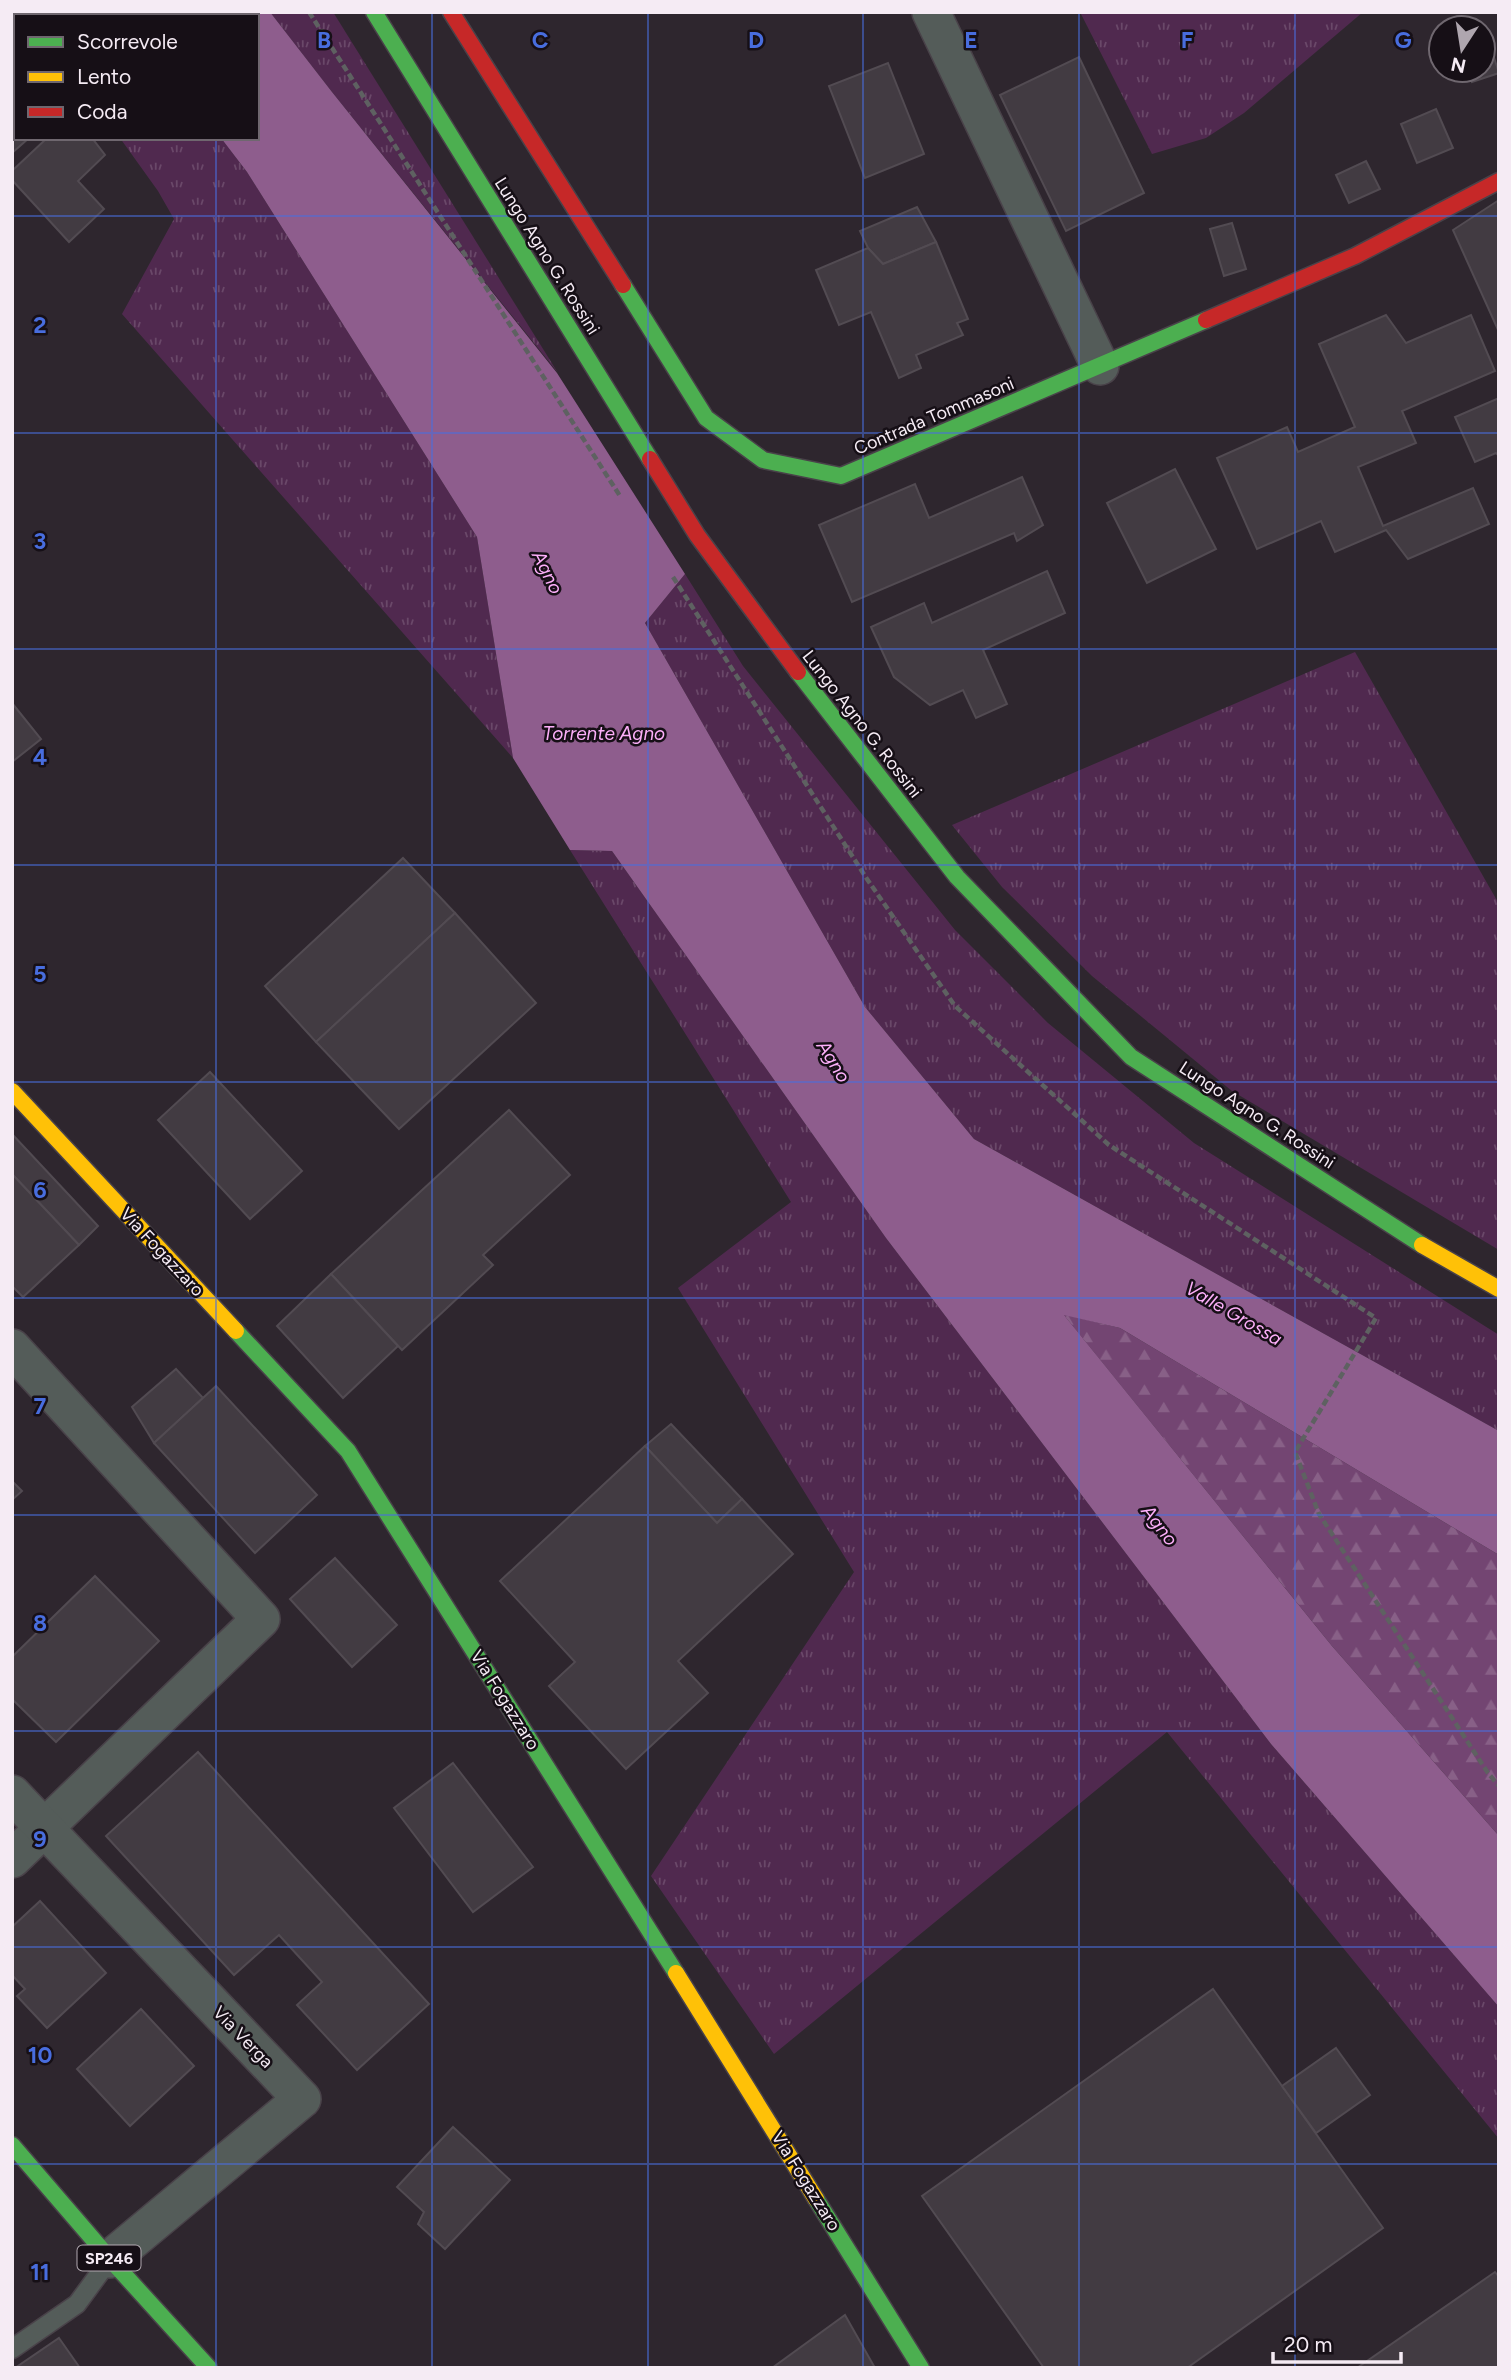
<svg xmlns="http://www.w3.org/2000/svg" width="1511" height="2380" viewBox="0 0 1511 2380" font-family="Figtree,sans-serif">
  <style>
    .grass { fill: url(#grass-tufts) }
    .forest { fill: url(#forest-firs) }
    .water { fill: #8e5d8d }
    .building { fill: #423b42; stroke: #524b52; stroke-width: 2 }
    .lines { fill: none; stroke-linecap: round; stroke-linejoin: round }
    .lane-casing { stroke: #494249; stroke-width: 21 }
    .street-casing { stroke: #494249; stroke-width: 40 }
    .fast-casing { stroke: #494249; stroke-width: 19 }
    .slow-casing { stroke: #494249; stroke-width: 19 }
    .jam-casing { stroke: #494249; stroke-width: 19 }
    .path { stroke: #5e6161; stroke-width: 4.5; stroke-dasharray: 7 3.5; stroke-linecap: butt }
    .lane { stroke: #545c59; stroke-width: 18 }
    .street { stroke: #545c59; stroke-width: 37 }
    .fast { stroke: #4caf50; stroke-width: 16 }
    .slow { stroke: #ffc107; stroke-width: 16 }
    .jam { stroke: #c62828; stroke-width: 16 }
    .grid { fill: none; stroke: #486dde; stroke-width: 2; stroke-opacity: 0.55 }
    .labels { text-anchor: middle; stroke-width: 5; stroke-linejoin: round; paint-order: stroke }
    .shield { fill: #160f16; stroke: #b2a9b1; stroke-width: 2 }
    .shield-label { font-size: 16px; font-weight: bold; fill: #f5ebf4 }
    .street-label { font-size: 18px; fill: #f5ebf4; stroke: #160f16 }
    .water-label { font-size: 19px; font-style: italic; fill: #fcaff9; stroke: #160f16 }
    .grid-label { font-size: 23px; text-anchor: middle; font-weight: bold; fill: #486dde; stroke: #160f16; stroke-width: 5; stroke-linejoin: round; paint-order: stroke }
  </style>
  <defs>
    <pattern id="grass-tufts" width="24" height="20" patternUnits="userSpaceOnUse" patternTransform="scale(1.75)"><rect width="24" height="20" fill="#50294f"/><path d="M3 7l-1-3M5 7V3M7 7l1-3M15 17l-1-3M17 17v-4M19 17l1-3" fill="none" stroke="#6a4869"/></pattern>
    <pattern id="forest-firs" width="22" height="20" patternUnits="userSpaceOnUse" patternTransform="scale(1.75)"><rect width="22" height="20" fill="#734572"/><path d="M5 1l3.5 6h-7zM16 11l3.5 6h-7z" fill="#886087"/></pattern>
  </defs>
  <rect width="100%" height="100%" fill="#2e262e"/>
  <g class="grass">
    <polygon points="32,12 122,12 125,16 34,16"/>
    <polygon points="270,12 333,12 558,373 332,92"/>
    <polygon points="1080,12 1363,12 1244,113 1206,138 1152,154"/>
    <polygon points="120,138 221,138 247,172 477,537 513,758 122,314 174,219 158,191"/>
    <polygon points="685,574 743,666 955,930 1048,1023 1194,1143 1499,1335 1499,1431 974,1139 865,1007 645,623"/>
    <polygon points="1355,652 1499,904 1499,1250 1232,1091 1092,976 1002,887 952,825"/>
    <polygon points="570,850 612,851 886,1238 1271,1744 1499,2007 1499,2139 1167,1732 774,2054 651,1876 854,1572 678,1288 791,1202"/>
  </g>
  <polygon class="forest" points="1063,1314 1120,1328 1499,1555 1499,1836 1332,1646"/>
  <polygon class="water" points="122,12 270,12 332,92 557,373 685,574 645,623 865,1007 974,1139 1499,1431 1499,1555 1120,1328 1064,1315 1332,1646 1499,1836 1499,2007 1271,1744 886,1238 612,851 570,850 513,758 477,537 247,172 221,138 257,138 257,16 125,16"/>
  <g class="building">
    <polygon points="1486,33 1499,73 1472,82 1469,70 1483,70 1483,35"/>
    <polygon points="1079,57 1144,193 1066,231 1000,95"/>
    <polygon points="888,63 924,154 865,178 829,86"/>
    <polygon points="16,68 16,138 29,138 12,153 12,72"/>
    <polygon points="1436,109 1453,148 1417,163 1401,124"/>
    <polygon points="47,138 92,138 105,155 78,181 104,209 69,242 12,180 12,171"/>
    <polygon points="1366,161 1380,189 1349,203 1336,175"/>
    <polygon points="1499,200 1499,332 1453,230"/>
    <polygon points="917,207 936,242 883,264 868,248 860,231"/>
    <polygon points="1232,223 1246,269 1224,276 1210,229"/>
    <polygon points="936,242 968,319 957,323 963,335 916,355 921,368 899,378 871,312 839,325 816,270 868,248 883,264"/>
    <polygon points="1386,315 1406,343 1471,315 1495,371 1402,411 1416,443 1358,467 1383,526 1473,488 1489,524 1408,559 1386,530 1335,552 1321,521 1257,549 1217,458 1287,427 1298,452 1355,427 1319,344"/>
    <polygon points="1499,398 1499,456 1496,453 1475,462 1455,417"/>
    <polygon points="1175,469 1216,549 1147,583 1107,503"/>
    <polygon points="1022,477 1043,525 1017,541 1014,533 852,602 819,525 915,484 929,518"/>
    <polygon points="1047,571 1065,613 983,650 1007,704 976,718 963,690 930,705 894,677 871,627 924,603 932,623"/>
    <polygon points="12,703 41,739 12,762"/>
    <polygon points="403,858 455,913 316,1042 265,986"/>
    <polygon points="455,913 536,1003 399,1129 316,1042"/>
    <polygon points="210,1072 302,1171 250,1219 158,1120"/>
    <polygon points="509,1110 570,1175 483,1255 493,1265 402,1350 331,1274"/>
    <polygon points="12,1134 98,1226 79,1245 12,1174"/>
    <polygon points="12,1174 79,1245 23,1297 12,1286"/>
    <polygon points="331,1274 398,1346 343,1398 277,1326"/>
    <polygon points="176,1369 203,1398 154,1443 132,1407"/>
    <polygon points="216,1386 317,1495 255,1553 154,1443"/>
    <polygon points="671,1424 742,1499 717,1523 645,1446"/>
    <polygon points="645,1446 717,1523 742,1499 793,1554 678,1661 708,1693 626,1769 549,1686 575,1662 500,1581"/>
    <polygon points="12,1481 22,1491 12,1500"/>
    <polygon points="335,1558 397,1625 352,1667 290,1599"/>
    <polygon points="95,1576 159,1641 56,1742 12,1699 12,1657"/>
    <polygon points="198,1752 429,2004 357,2070 297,2005 322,1982 279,1935 234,1975 106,1836"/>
    <polygon points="453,1763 533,1867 473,1912 394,1808"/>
    <polygon points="40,1901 106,1973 47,2028 17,1996 25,1989 12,1975 12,1927"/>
    <polygon points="1213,1989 1383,2228 1187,2368 1044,2368 922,2196"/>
    <polygon points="141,2009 194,2066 130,2126 77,2069"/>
    <polygon points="1336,2048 1370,2095 1316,2133 1282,2086"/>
    <polygon points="453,2127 510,2180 445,2249 418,2224 424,2212 397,2187"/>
    <polygon points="1495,2272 1499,2277 1499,2368 1357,2368"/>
    <polygon points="845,2315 875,2368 772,2368"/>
    <polygon points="59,2338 80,2368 15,2368"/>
  </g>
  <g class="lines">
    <defs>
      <polyline id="lane" points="12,2349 77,2304 110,2259"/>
      <g id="street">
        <polyline points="931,12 1100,366"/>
        <polyline points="12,1348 261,1619 12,1859"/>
        <polyline points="12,1794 302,2099 110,2259"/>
      </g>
      <g id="fast">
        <polyline points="374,12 650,459"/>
        <polyline points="623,285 706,418 763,460 841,476 1206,320"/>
        <polyline points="798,672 957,877 1131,1057 1422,1245"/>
        <polyline points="236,1331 348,1451 676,1973"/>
        <polyline points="12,2145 110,2259 209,2368"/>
        <polyline points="816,2199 921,2368"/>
      </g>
      <g id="slow">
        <polyline points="12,1091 236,1331"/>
        <polyline points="1422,1245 1499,1289"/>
        <polyline points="676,1973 816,2199"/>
      </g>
      <g id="jam">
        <polyline points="451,12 623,285"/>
        <polyline points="1206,320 1355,256 1499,181"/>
        <polyline points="650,459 697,535 798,672"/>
      </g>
    </defs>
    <use href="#lane" class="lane-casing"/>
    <use href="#street" class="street-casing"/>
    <use href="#fast" class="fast-casing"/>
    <use href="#slow" class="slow-casing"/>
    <use href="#jam" class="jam-casing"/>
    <g class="path">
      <polyline points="309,12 620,496"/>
      <polyline points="673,577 867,879 955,1006 1109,1145 1376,1318 1295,1452 1319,1514 1488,1773 1499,1786"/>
    </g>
    <use href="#lane" class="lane"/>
    <use href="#street" class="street"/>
    <use href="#fast" class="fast"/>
    <use href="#slow" class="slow"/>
    <use href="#jam" class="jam"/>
  </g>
  <path class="grid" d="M 216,12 L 216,16M 432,12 L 432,2368M 648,12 L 648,2368M 863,12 L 863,2368M 1079,12 L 1079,2368M 1295,12 L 1295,2368M 216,138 L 216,2368M 12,216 L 1499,216M 12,433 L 1499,433M 12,649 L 1499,649M 12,865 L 1499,865M 12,1082 L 1499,1082M 12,1298 L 1499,1298M 12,1515 L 1499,1515M 12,1731 L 1499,1731M 12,1947 L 1499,1947M 12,2164 L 1499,2164"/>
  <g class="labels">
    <rect class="shield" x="77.5" y="2245.5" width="63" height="25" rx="5"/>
    <g class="shield-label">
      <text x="109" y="2264">SP246</text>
    </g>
    <g class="street-label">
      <text transform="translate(547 256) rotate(58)" y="6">Lungo Agno G. Rossini</text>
      <text transform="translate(934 416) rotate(-23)" y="6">Contrada Tommasoni</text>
      <text transform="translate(862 724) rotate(52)" y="6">Lungo Agno G. Rossini</text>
      <text transform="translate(1257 1115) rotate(33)" y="6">Lungo Agno G. Rossini</text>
      <text transform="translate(162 1252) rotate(47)" y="6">Via Fogazzaro</text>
      <text transform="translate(505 1700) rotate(58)" y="6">Via Fogazzaro</text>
      <text transform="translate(243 2037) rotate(46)" y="6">Via Verga</text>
      <text transform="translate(806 2181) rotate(58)" y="6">Via Fogazzaro</text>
    </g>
    <g class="water-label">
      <text transform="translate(548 572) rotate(63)" y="7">Agno</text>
      <text x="604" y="740">Torrente Agno</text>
      <text transform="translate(834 1061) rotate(58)" y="7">Agno</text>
      <text transform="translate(1234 1313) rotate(30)" y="7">Valle Grossa</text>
      <text transform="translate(1160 1525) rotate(52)" y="7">Agno</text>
    </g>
  </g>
  <g class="grid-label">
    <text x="324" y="48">B</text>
    <text x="540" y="48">C</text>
    <text x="756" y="48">D</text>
    <text x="971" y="48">E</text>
    <text x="1187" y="48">F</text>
    <text x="1403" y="48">G</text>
    <text x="40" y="333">2</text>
    <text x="40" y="549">3</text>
    <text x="40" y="765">4</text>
    <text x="40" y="982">5</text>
    <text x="40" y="1198">6</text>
    <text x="40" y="1414">7</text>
    <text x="40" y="1631">8</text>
    <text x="40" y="1847">9</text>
    <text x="40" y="2063">10</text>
    <text x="40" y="2280">11</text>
  </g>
  <rect width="1511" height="2380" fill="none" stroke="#f5ebf4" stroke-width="28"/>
  <rect x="14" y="14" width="245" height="126" fill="#160f16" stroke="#6f676f" stroke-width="2"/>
  <rect x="28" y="37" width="35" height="10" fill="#4caf50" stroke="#6f676f" stroke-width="2"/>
  <text x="77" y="49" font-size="21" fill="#f5ebf4">Scorrevole</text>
  <rect x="28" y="72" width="35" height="10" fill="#ffc107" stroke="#6f676f" stroke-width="2"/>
  <text x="77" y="84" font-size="21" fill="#f5ebf4">Lento</text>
  <rect x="28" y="107" width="35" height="10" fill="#c62828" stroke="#6f676f" stroke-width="2"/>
  <text x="77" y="119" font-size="21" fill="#f5ebf4">Coda</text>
  <g transform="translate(1462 49) rotate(192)"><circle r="33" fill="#160f16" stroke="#6f676f" stroke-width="2"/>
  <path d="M0-5L12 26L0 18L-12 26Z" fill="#afa6af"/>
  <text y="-10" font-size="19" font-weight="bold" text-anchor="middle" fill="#f5ebf4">N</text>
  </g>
  <path d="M1273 2352v10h128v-10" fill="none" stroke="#f5ebf4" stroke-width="3.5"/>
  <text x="1284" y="2352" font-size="21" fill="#f5ebf4" stroke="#160f16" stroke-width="5" paint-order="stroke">20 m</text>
</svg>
